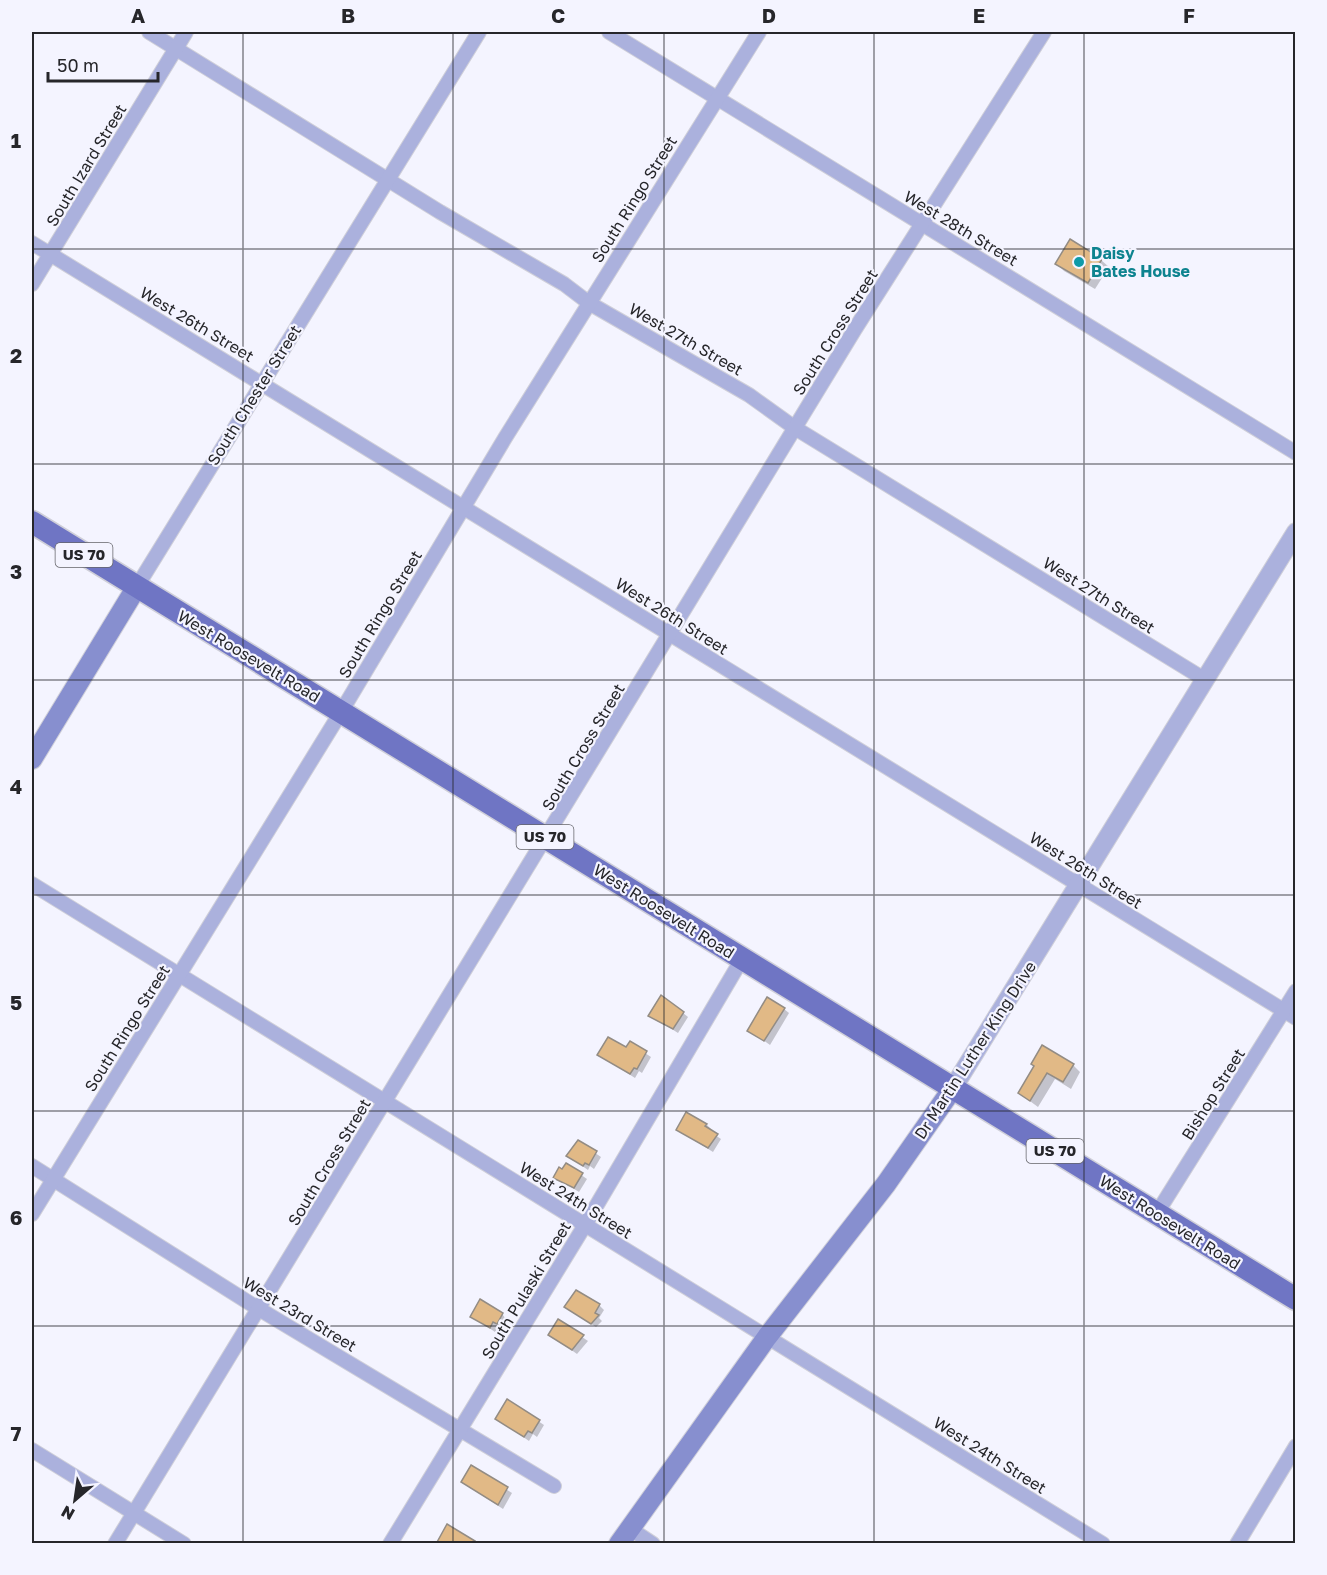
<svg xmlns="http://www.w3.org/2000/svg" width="1327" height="1575" viewBox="0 0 1327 1575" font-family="'Golos Text',sans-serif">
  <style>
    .shadow { fill: #0003 }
    .building { fill: #e1b986; stroke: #938c84; stroke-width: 1.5 }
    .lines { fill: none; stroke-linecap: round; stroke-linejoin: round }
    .minor-casing { stroke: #cfcfd9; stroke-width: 16 }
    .tertiary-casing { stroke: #cfcfd9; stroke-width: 20 }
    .secondary-casing { stroke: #cfcfd9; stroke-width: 22 }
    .primary-casing { stroke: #cfcfd9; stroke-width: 25 }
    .minor { stroke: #abb1dd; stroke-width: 14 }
    .tertiary { stroke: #abb1dd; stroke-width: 18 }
    .secondary { stroke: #878fcf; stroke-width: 20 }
    .primary { stroke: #6f75c4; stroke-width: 22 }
    .grid { fill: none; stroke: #26262a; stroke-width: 1.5; stroke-opacity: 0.55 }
    .culture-dot { fill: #0f9aa8; stroke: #f4f4ff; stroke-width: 2 }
    .labels { text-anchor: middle; stroke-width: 4.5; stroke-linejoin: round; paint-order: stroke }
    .shield { fill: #f4f4ff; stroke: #64646a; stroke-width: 1.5 }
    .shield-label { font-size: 15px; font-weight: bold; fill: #26262a }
    .street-label { font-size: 16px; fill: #26262a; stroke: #f4f4ff }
    .culture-label { font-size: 16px; font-weight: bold; fill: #0d838f; stroke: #f4f4ff; text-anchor: start }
    .neatline { fill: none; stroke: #26262a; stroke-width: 2 }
    .grid-label { font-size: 20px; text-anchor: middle; font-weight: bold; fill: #26262a }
  </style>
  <rect width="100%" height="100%" fill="#f4f4ff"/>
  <g class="shadow">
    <polygon points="1101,260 1109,267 1095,289 1064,271 1057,264"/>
    <polygon points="784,1009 789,1013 770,1045 749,1030"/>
    <polygon points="683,1013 688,1017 678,1033 650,1015"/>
    <polygon points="630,1043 651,1057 642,1073 639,1071 635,1078 599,1055 627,1049"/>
    <polygon points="1073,1065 1080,1072 1071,1089 1055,1079 1038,1107 1019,1093 1036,1066"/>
    <polygon points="687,1114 707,1125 711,1129 709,1131 721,1139 713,1152 678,1130"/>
    <polygon points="579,1142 601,1157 594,1169 590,1166 588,1170 568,1156"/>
    <polygon points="567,1165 587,1179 579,1192 555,1177"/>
    <polygon points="599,1305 604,1310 599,1318 602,1321 596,1327 571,1311"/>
    <polygon points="502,1314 506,1319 495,1332 472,1316"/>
    <polygon points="558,1321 588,1341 577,1354 550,1335"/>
    <polygon points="508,1401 544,1425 537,1437 533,1434 529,1441 497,1419"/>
    <polygon points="471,1467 512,1493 503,1509 462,1482"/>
  </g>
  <g class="building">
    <polygon points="1070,239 1102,259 1088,283 1055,264"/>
    <polygon points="661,995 684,1012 673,1029 648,1016"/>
    <polygon points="767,997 785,1008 764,1041 747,1031"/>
    <polygon points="608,1037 626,1047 630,1041 647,1051 637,1069 634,1068 630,1074 597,1055"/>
    <polygon points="1042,1045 1074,1064 1063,1082 1047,1073 1030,1101 1018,1093 1034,1066 1031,1064"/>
    <polygon points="686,1112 707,1124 705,1126 718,1134 708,1148 676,1130"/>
    <polygon points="578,1140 597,1151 589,1165 585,1163 583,1166 566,1156"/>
    <polygon points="566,1163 583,1173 574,1188 553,1178 559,1167 562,1169"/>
    <polygon points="576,1290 600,1304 595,1313 599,1315 591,1324 564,1307"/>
    <polygon points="480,1299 503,1313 497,1324 493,1322 490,1328 470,1317"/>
    <polygon points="558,1319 584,1335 572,1350 548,1335"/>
    <polygon points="507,1399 540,1420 532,1433 528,1431 524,1437 495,1419"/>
    <polygon points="471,1465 508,1487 498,1505 461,1482"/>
    <polygon points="447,1524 475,1541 472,1544 436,1544"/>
  </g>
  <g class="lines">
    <defs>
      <g id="minor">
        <polyline points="149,32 440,212 564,284 589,303 749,395 795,428 1204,679"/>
        <polyline points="609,32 1296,453"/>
        <polyline points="32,243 1296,1018"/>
        <polyline points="32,284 186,32"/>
        <polyline points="136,588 479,32"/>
        <polyline points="32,884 1103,1544"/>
        <polyline points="32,1166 259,1309 554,1486"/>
        <polyline points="1157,1213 1296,991"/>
        <polyline points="32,1214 341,712 505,438 759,32"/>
        <polyline points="32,1450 184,1544"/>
        <polyline points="629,1528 653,1544"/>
        <polyline points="115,1544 855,329 1044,32"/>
        <polyline points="390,1544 585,1225 742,959"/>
        <polyline points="1237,1544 1296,1446"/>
      </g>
      <polyline id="tertiary" points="953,1088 1296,532"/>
      <g id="secondary">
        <polyline points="32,759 136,588"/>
        <polyline points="619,1544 767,1337 886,1184 953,1088"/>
      </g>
      <polyline id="primary" points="32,522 1296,1299"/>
    </defs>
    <use href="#minor" class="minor-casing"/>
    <use href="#tertiary" class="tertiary-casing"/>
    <use href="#secondary" class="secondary-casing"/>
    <use href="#primary" class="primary-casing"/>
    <use href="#minor" class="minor"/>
    <use href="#tertiary" class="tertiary"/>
    <use href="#secondary" class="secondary"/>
    <use href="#primary" class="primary"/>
  </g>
  <path class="grid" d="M 243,32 L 243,1544M 453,32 L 453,1544M 664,32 L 664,1544M 874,32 L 874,1544M 1084,32 L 1084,1544M 32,249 L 1296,249M 32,464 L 1296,464M 32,680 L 1296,680M 32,895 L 1296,895M 32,1111 L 1296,1111M 32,1326 L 1296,1326"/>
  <circle class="culture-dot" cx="1079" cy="262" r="6"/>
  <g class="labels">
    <g class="shield">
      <rect x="55.5" y="543" width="57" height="24" rx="4.5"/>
      <rect x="516.5" y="825" width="57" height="24" rx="4.5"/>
      <rect x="1026.5" y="1139" width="57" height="24" rx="4.5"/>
    </g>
    <g class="shield-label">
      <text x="84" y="560">US 70</text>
      <text x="545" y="842">US 70</text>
      <text x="1055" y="1156">US 70</text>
    </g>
    <g class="street-label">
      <text transform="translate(86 165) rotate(-59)" y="6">South Izard Street</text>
      <text transform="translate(634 199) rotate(-58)" y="6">South Ringo Street</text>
      <text transform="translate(961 228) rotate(31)" y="6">West 28th Street</text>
      <text transform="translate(197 324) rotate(31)" y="6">West 26th Street</text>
      <text transform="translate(835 332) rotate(-58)" y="6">South Cross Street</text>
      <text transform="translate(686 339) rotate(30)" y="6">West 27th Street</text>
      <text transform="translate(254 395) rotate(-58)" y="6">South Chester Street</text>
      <text transform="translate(1099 595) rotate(32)" y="6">West 27th Street</text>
      <text transform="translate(380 614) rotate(-59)" y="6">South Ringo Street</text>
      <text transform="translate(672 616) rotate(32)" y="6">West 26th Street</text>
      <text transform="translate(249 656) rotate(31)" y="6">West Roosevelt Road</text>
      <text transform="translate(583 747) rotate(-59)" y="6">South Cross Street</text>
      <text transform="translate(1086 870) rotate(32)" y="6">West 26th Street</text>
      <text transform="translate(664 911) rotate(32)" y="6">West Roosevelt Road</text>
      <text transform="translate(127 1028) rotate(-58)" y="6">South Ringo Street</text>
      <text transform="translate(975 1050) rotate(-57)" y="6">Dr Martin Luther King Drive</text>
      <text transform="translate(1213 1094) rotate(-58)" y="6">Bishop Street</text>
      <text transform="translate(329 1162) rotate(-59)" y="6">South Cross Street</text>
      <text transform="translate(576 1200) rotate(32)" y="6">West 24th Street</text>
      <text transform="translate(1170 1222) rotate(32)" y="6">West Roosevelt Road</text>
      <text transform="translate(526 1290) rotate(-59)" y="6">South Pulaski Street</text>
      <text transform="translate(300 1314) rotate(31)" y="6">West 23rd Street</text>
      <text transform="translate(990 1455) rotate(32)" y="6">West 24th Street</text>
    </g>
    <g class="culture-label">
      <text x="1091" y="259">Daisy<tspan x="1091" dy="18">Bates House</tspan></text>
    </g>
  </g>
  <rect width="1327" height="1575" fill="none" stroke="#f4f4ff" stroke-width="66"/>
  <g transform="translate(75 1500) rotate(209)" stroke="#f4f4ff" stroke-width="4.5" paint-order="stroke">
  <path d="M0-4.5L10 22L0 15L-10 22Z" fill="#26262a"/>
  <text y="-9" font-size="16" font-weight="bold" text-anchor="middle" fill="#26262a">N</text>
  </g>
  <path d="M48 72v9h110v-9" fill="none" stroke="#26262a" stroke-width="3"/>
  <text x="57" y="72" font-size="18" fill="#26262a" stroke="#f4f4ff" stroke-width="4.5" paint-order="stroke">50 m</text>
  <rect x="33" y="33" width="1261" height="1509" class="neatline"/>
  <g class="grid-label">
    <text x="138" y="23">A</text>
    <text x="348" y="23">B</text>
    <text x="558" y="23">C</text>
    <text x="769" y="23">D</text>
    <text x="979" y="23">E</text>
    <text x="1189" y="23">F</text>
    <text x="16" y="148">1</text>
    <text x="16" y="363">2</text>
    <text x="16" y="579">3</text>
    <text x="16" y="794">4</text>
    <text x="16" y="1010">5</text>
    <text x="16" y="1225">6</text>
    <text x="16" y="1441">7</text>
  </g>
</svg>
